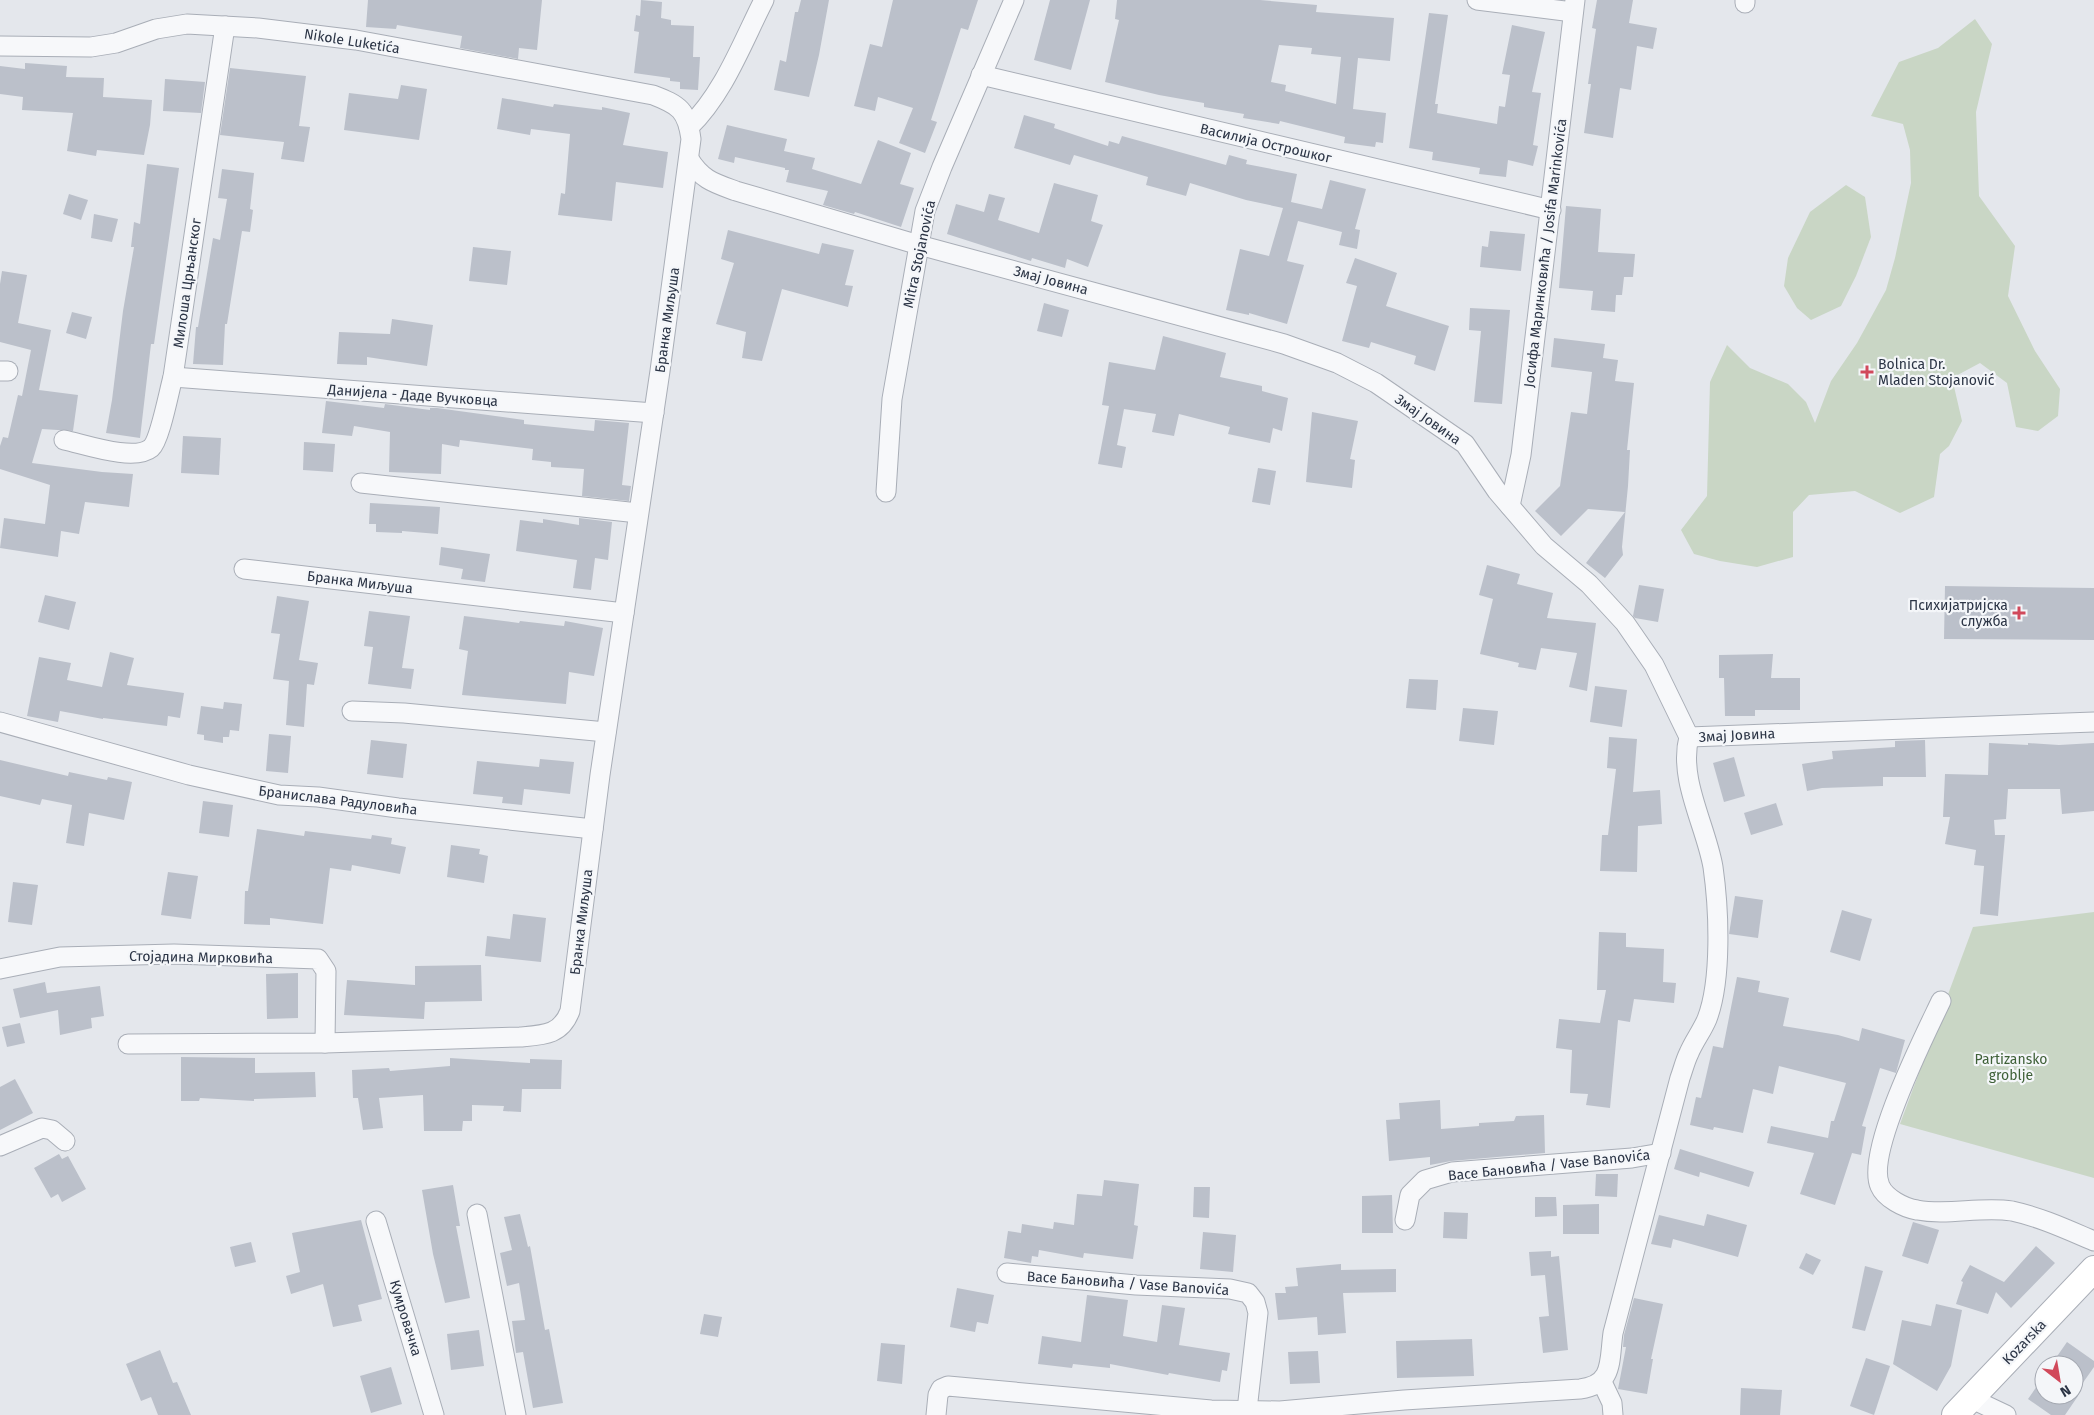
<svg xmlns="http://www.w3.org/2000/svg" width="2094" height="1415" viewBox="0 0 2094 1415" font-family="'Fira Sans',sans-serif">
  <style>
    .green { fill: #c9d6c5 }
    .building { fill: #bbc0ca; fill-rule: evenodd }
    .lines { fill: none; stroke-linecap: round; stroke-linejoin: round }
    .street-casing { stroke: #a9aeb7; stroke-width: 21 }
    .secondary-casing { stroke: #a9aeb7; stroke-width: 28 }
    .street { stroke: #f7f8fa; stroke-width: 19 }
    .secondary { stroke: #fff; stroke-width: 26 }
    .poi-dot { fill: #d1495b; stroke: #f4f6f9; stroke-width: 2 }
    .labels { text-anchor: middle; stroke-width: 4.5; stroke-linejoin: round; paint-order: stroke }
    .street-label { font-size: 14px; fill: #2b3445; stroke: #f4f6f9 }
    .poi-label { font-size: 14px; fill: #2b3445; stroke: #f4f6f9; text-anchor: start }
    .park-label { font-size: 14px; fill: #3f6138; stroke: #f4f6f9 }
  </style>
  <rect width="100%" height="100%" fill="#e4e7ec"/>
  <g class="green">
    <polygon points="1975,19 1992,44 1976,112 1979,196 2015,246 2008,296 2035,351 2060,389 2058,416 2038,431 2016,427 2007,383 1980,363 1952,378 1962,421 1949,446 1940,454 1934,497 1900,513 1855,491 1809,495 1793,512 1793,557 1757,567 1720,561 1694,554 1681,530 1707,496 1710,382 1727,345 1750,368 1788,384 1806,402 1815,423 1831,381 1857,343 1886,290 1895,258 1911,183 1910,150 1903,124 1871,116 1899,62 1938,48"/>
    <polygon points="1846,185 1865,197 1871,237 1856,276 1841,306 1811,320 1797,308 1784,286 1788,258 1810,212"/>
    <polygon points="2094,912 2094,1178 1900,1124 1973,927"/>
  </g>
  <g class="building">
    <polygon points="368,0 542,0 537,50 519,48 518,59 460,48 462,36 397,25 396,29 366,27"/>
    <polygon points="641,0 662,2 661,18 671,20 671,25 694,26 693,57 700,57 698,90 680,89 680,82 670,81 670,78 634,73 639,32 634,31 636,15 640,16"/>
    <polygon points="801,0 829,0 819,55 809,97 774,90 780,60 786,62 795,12 798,12"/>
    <polygon points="893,0 978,0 968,30 961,28 931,120 937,122 925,153 899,143 913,108 878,97 875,111 854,106 870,44 882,47"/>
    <polygon points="1050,0 1090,0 1071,70 1034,60"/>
    <path d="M 1117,0 L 1260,0 L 1317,5 L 1316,12 L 1394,18 L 1390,61 L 1358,58 L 1353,109 L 1386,113 L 1383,143 L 1376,142 L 1375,147 L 1344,143 L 1345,137 L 1280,121 L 1279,124 L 1243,118 L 1244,114 L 1204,107 L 1204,103 L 1159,95 L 1105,82 L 1119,20 L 1115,19 ZM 1279,45 L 1312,48 L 1311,54 L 1341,57 L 1336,104 L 1285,91 L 1286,85 L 1271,82 Z"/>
    <polygon points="1597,0 1633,0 1629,23 1657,28 1653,49 1637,46 1631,90 1620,88 1613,138 1584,133 1591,84 1588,84 1596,29 1592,28"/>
    <polygon points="1429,13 1448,15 1435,104 1438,104 1437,113 1497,124 1499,106 1505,107 1510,75 1502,74 1512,25 1545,32 1532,92 1541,93 1533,145 1538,146 1533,166 1508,160 1506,177 1479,174 1480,168 1432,160 1433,152 1409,148"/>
    <polygon points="25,63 67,66 66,77 104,78 103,97 152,100 150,125 144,155 97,150 96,156 67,151 73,113 22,110 23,97 0,94 0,66 25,69"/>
    <polygon points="230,68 306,76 299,126 310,127 304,162 281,159 284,142 220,135"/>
    <polygon points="165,79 205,82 201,113 163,111"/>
    <polygon points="401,85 427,89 419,140 344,130 349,93 398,99"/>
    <polygon points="502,98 553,107 554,104 602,110 602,107 630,113 623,145 668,152 663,188 616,182 612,221 558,215 561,193 565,194 570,134 531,129 530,135 497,129"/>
    <polygon points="1024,115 1055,124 1054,128 1108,146 1109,141 1119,144 1122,136 1226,165 1229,155 1247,160 1246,164 1297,174 1291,202 1322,209 1330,180 1366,189 1355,229 1360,230 1357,249 1339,245 1342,232 1298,221 1287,261 1304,265 1287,324 1249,313 1249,315 1226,310 1240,249 1269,256 1283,208 1246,200 1190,183 1186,196 1146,185 1148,177 1074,155 1070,165 1014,148"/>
    <polygon points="727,125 787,139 784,151 815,158 812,169 861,184 878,140 911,153 900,184 914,188 901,227 855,212 854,214 823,205 828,191 786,182 789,170 785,170 785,168 735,157 734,163 718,159"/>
    <polygon points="147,164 179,168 154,344 151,344 140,438 106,433 112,400 123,311 134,247 131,247 134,222 140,224"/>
    <polygon points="222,169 254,173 250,209 253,210 250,232 242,231 227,324 225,324 223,365 193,364 196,327 198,327 213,238 220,240 227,199 218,198"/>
    <polygon points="1054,183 1098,195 1091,221 1103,225 1088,267 1067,259 1065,268 1032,258 1031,261 947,234 956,204 984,212 989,194 1005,198 998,220 1039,233"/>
    <polygon points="69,194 88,200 81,220 63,214"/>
    <polygon points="1566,206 1601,209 1598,252 1635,254 1633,277 1624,277 1622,295 1616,295 1615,312 1591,310 1593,291 1559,288"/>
    <polygon points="94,214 118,219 112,242 91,238"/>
    <polygon points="728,230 819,254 822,243 854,250 845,285 853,286 848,307 782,289 762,361 742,358 746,332 716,324 734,263 721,259"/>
    <polygon points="1490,231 1525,234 1521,271 1480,267 1482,246 1488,247"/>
    <polygon points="473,247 511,251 507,285 469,281"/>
    <polygon points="1355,258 1397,273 1386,306 1449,326 1435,371 1414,364 1416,356 1371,342 1369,348 1342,341 1357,286 1346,283"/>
    <polygon points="2,271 27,275 18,323 51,330 39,390 78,395 73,431 42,429 32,463 102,472 133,474 129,507 85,502 79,534 61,531 58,557 0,548 4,518 45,524 50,485 0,469 0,446 3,437 8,438 18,395 22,396 31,350 0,342 0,284"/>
    <polygon points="1044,303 1069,310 1062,337 1037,331"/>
    <polygon points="1470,308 1510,310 1502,404 1474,402 1481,331 1469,330"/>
    <polygon points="72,312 92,317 86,339 66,333"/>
    <polygon points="392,319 433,325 427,366 367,357 367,365 337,364 339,332 390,334"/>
    <polygon points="1163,336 1226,353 1220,377 1262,386 1262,391 1288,398 1282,431 1273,428 1270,443 1228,434 1230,427 1179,414 1174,436 1152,432 1156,414 1124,409 1117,445 1126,447 1122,468 1098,464 1109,406 1102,405 1109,362 1155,370"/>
    <polygon points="1554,338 1605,344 1603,358 1618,360 1615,381 1634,383 1627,450 1630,450 1628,486 1622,547 1623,555 1605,578 1586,563 1625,512 1588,509 1561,536 1535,511 1560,486 1571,412 1587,414 1592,372 1551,367"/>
    <polygon points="326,401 384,408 385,404 430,410 430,408 437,408 524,420 524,424 594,431 595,420 629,423 622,485 631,486 629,501 582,496 584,469 551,467 551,462 532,460 533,449 460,440 459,447 442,444 441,474 389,472 390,432 354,426 352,436 322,433"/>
    <polygon points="1312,412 1358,421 1350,459 1355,460 1352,488 1306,482"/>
    <polygon points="183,436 221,438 219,475 181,473"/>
    <polygon points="304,442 335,444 333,472 303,470"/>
    <polygon points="1258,468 1276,471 1270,505 1252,502"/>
    <polygon points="370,503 440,507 438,534 402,531 402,533 376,532 376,524 369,524"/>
    <polygon points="579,518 612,522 608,560 595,558 591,590 573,588 577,560 516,551 520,520 543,523 543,519 579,525"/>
    <polygon points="441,547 490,554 485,582 461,579 463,569 439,565"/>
    <polygon points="1487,565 1520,574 1517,584 1553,593 1547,618 1596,623 1587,691 1569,687 1577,653 1541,648 1536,670 1518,667 1519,663 1480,654 1493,599 1479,595"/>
    <polygon points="1639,585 1664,589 1658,622 1635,618 1633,616"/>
    <polygon points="1945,586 2094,588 2094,640 1944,639"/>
    <polygon points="45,595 76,602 69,630 38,622"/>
    <polygon points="277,596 309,601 299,660 318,663 314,685 307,684 304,727 286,725 289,681 273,679 280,634 271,633"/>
    <polygon points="369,611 410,616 402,668 414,669 411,689 368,684 373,647 364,646"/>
    <polygon points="464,616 519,623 520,621 564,626 565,621 603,628 594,676 569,672 566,704 462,695 468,651 459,649"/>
    <polygon points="110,652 134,658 127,685 184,693 180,718 168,716 167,726 103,718 103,719 60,711 58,722 27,716 39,657 71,663 67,680 102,687"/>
    <polygon points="1773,654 1771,678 1800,678 1800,710 1755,710 1755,716 1725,716 1724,678 1719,678 1719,655"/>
    <polygon points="1409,679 1438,680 1436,710 1406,708"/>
    <polygon points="1595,686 1627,690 1622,727 1590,722"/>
    <polygon points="224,702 242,704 239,731 230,730 229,737 223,737 223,743 204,740 204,735 197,734 201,706 223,709"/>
    <polygon points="1463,708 1498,711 1494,745 1459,741"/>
    <polygon points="269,734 291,736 288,773 266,771"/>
    <polygon points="1609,737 1637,739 1633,792 1660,790 1662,824 1638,826 1637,872 1600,871 1602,835 1608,835 1616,769 1607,768"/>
    <polygon points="371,740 407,744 403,778 367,774"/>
    <polygon points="1925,740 1926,777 1883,777 1883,786 1822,788 1807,791 1802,764 1833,759 1832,751 1895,747 1895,741"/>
    <polygon points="1989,743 2028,745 2028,743 2059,745 2094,743 2094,811 2062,814 2060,789 2008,789 2006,819 1994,820 1995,835 2005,835 1998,916 1980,914 1984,866 1974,865 1976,850 1945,844 1950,817 1943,817 1945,774 1988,775"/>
    <polygon points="1734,757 1745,796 1724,802 1713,763"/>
    <polygon points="540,759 574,762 570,794 524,789 522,805 502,803 503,797 473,794 477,761 539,767"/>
    <polygon points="0,760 68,776 69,772 107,780 108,777 132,782 124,820 89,813 84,846 66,843 72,805 42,799 40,805 0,796"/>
    <polygon points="203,801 233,805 229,837 199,833"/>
    <polygon points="1776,803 1783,825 1751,835 1744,813"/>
    <polygon points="257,829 304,836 305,831 371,839 372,835 392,838 391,844 406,847 400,874 352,865 351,871 330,868 323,924 270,918 270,925 244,924 245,891 248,891"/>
    <polygon points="451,845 480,849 479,854 488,856 484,883 447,877"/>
    <polygon points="168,872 198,876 191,919 161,915"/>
    <polygon points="13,882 38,885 32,925 8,922"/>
    <polygon points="1735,896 1763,900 1758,938 1729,934"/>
    <polygon points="1842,910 1872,919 1860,961 1830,952"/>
    <polygon points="513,914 546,918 541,962 485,956 487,936 510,939"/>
    <polygon points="1599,932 1626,933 1626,947 1664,949 1663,982 1676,983 1674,1003 1634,999 1630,1022 1618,1020 1610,1108 1586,1105 1588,1094 1570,1093 1572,1050 1556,1048 1559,1019 1600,1023 1606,990 1597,990"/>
    <polygon points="481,965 482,1001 425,1002 424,1019 344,1015 347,980 415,985 415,966"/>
    <polygon points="298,973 298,1018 267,1019 266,974"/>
    <polygon points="1737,977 1760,981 1758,992 1789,998 1783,1026 1838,1035 1859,1041 1862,1028 1905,1040 1896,1073 1880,1068 1862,1126 1866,1127 1861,1155 1852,1153 1835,1205 1800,1194 1814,1153 1767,1143 1771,1126 1828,1138 1831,1121 1834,1121 1846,1083 1779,1066 1773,1094 1753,1089 1743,1133 1714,1127 1713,1130 1690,1125 1696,1097 1701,1098 1713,1046 1723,1048"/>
    <polygon points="45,982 47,993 100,986 104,1016 91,1018 92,1028 60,1035 58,1010 20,1018 13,989"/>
    <polygon points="20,1023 25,1043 7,1047 2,1027"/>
    <polygon points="181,1057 255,1058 255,1073 315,1072 316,1097 254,1099 254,1101 200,1098 199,1101 181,1101"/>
    <polygon points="450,1058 530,1063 530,1059 562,1060 561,1089 522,1089 521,1112 503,1111 504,1106 472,1105 472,1121 463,1121 462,1131 424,1131 423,1095 379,1098 383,1128 363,1130 358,1098 353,1098 352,1070 389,1068 390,1071 450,1066"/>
    <polygon points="15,1079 33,1113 0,1130 0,1087"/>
    <polygon points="1440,1100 1441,1129 1479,1126 1479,1123 1514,1121 1516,1116 1544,1115 1545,1153 1451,1161 1430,1165 1430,1157 1389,1161 1386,1120 1400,1119 1399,1103"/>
    <polygon points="1680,1149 1754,1172 1749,1187 1700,1172 1699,1177 1674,1169"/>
    <polygon points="59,1154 62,1159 68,1156 86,1189 62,1202 58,1194 51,1198 34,1168"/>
    <polygon points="1596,1174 1618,1174 1617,1197 1595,1196"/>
    <polygon points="1104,1180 1139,1184 1134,1225 1138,1226 1133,1259 1084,1253 1083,1258 1039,1250 1038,1257 1032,1256 1031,1263 1004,1258 1008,1231 1021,1233 1022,1224 1053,1229 1054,1222 1074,1225 1077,1194 1102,1196"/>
    <polygon points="453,1185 460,1226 456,1226 470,1298 445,1303 433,1254 422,1190"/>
    <polygon points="1194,1187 1210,1187 1209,1218 1193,1217"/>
    <polygon points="1392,1195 1393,1233 1362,1233 1362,1196"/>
    <polygon points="1535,1197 1556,1197 1557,1216 1535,1217"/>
    <polygon points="1599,1204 1599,1234 1563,1234 1563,1205"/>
    <polygon points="1444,1212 1468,1213 1467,1239 1443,1238"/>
    <polygon points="520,1214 528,1247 530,1246 545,1330 549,1329 563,1403 533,1408 523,1352 516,1353 512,1321 525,1320 519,1283 507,1286 500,1253 512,1250 504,1217"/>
    <polygon points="1707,1214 1747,1225 1738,1257 1673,1239 1671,1248 1651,1244 1659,1215 1704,1226"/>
    <polygon points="361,1220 382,1299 358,1305 362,1321 333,1327 323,1284 291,1294 286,1276 300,1272 292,1233"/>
    <polygon points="1913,1222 1939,1230 1928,1264 1902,1256"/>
    <polygon points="1203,1232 1236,1235 1233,1272 1200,1269"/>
    <polygon points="251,1242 256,1262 235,1267 230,1247"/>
    <polygon points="2036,1246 2055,1263 2011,1308 1996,1292 1988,1314 1956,1304 1963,1282 1961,1281 1970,1265 2004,1282"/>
    <polygon points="1551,1251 1551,1257 1559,1256 1568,1350 1543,1353 1539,1317 1549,1316 1545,1275 1531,1276 1529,1252"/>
    <polygon points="1806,1253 1821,1260 1813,1275 1799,1268"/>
    <polygon points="1341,1264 1341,1270 1396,1269 1396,1292 1343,1293 1346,1333 1318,1335 1317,1317 1278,1320 1275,1293 1286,1293 1285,1287 1298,1286 1296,1268"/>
    <polygon points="1865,1266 1883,1271 1865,1331 1852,1328"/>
    <polygon points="957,1288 994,1295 988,1324 977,1322 975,1332 950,1327"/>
    <polygon points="1087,1295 1128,1300 1123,1336 1157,1342 1162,1305 1185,1308 1179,1345 1230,1353 1227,1371 1222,1370 1220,1382 1169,1373 1168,1375 1110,1364 1110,1368 1073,1364 1072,1368 1038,1364 1042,1336 1081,1342"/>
    <polygon points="1634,1298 1663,1304 1651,1359 1653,1359 1647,1394 1618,1389 1626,1347 1623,1347 1624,1335"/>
    <polygon points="1936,1304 1962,1310 1951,1366 1937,1391 1893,1364 1902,1320 1931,1326"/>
    <polygon points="704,1314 722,1317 718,1337 700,1334"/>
    <polygon points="479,1330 484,1366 451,1370 447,1334"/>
    <polygon points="1472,1339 1474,1376 1397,1378 1396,1341"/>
    <polygon points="2067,1342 2094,1361 2094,1367 2075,1394 2078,1396 2065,1415 2051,1415 2028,1399 2044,1376 2044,1395 2074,1395 2074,1365 2051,1365"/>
    <polygon points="881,1343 905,1345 902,1384 877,1381"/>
    <polygon points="160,1350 173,1383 177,1382 191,1415 158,1415 151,1397 141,1401 126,1364"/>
    <polygon points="1318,1351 1320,1383 1290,1384 1288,1352"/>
    <polygon points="1866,1358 1890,1366 1874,1415 1850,1406"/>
    <polygon points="391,1367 402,1404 371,1413 360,1376"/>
    <polygon points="1741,1388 1782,1390 1780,1415 1740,1415"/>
  </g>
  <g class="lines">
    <defs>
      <g id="street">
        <polyline points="1477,0 1573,12"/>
        <polyline points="1745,3 1745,0"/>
        <path d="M 0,46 L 91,47 L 116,43 L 156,29 L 187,24 L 258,28 L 356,40 L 653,95 C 679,105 687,110 691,139 L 660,371 L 600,775 L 570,1011 C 561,1035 544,1035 520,1037 L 325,1043 L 128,1044"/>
        <polyline points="981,75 1551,210"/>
        <path d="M 689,127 C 724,93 742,43 764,0"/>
        <path d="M 689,159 C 702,180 714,183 736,191 L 919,245 L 1284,344 L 1337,363 L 1376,383 L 1465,444 L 1497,491 L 1544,546 L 1589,584 L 1625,623 L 1654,665 L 1689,737 L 2094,722"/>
        <polyline points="0,371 8,371"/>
        <polyline points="173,377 654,413"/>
        <path d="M 64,440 C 84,444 134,462 151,448 C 160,440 169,391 173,377 L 225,26"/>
        <polyline points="361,483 638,513"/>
        <polyline points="886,492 892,399 925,211 942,167 1014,0"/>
        <polyline points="1510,506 1521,455 1575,0"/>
        <polyline points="244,569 624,613"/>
        <polyline points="352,711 404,713 606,732"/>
        <polyline points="0,722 189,775 279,795 318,797 398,808 593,829"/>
        <polyline points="0,969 60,957 174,954 318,959 326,971 325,1043"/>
        <path d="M 1941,1001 C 1925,1035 1865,1153 1880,1186 C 1885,1198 1904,1208 1917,1210 C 1948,1216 1980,1206 2012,1211 C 2040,1217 2068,1230 2094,1241"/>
        <polyline points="0,1146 42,1128 52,1130 65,1141"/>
        <polyline points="477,1214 516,1415"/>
        <polyline points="1405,1220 1410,1195 1425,1180 1452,1172 1632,1158 1661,1153"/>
        <polyline points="376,1221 434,1415"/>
        <polyline points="1007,1273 1136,1285 1230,1289 1248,1293 1255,1302 1258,1313 1247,1410"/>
        <polyline points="1602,1382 1612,1403 1613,1415"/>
        <polyline points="1970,1398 2006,1415"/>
        <path d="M 936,1415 L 938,1395 L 941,1389 L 948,1386 L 1211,1410 L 1280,1411 L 1404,1400 L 1580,1389 C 1614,1385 1609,1361 1613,1333 L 1680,1078 C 1683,1070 1685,1061 1689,1053 C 1694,1041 1702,1031 1707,1019 C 1722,980 1719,909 1713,867 C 1706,826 1678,779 1689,737"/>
      </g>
      <polyline id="secondary" points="1955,1415 2094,1269"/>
    </defs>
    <use href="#street" class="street-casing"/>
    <use href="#secondary" class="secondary-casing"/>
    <use href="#street" class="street"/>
    <use href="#secondary" class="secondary"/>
  </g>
  <g class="poi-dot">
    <path d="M1864.5 364.5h5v5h5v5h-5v5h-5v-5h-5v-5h5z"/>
    <path d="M2016.5 605.5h5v5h5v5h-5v5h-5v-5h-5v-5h5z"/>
  </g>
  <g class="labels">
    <g class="street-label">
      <text transform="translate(352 41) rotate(9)" y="5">Nikole Luketića</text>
      <text transform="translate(1266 143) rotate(13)" y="5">Василија Острошког</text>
      <text transform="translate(1545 253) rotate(-83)" y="5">Јосифа Маринковића / Josifa Marinkovića</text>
      <text transform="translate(919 254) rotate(-78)" y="5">Mitra Stojanovića</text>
      <text transform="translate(1051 280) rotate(15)" y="5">Змај Јовина</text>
      <text transform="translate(187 283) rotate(-82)" y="5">Милоша Црњанског</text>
      <text transform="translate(667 320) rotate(-82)" y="5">Бранка Миљуша</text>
      <text transform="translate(413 395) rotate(4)" y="5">Данијела - Даде Вучковца</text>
      <text transform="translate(1428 419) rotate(35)" y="5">Змај Јовина</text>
      <text transform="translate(360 582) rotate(7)" y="5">Бранка Миљуша</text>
      <text transform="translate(1737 735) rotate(-3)" y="5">Змај Јовина</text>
      <text transform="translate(338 800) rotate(7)" y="5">Бранислава Радуловића</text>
      <text transform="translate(581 922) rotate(-83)" y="5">Бранка Миљуша</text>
      <text transform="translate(201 957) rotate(1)" y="5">Стојадина Мирковића</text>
      <text transform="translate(1549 1165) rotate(-6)" y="5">Васе Бановића / Vase Banovića</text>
      <text transform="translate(1128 1283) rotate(4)" y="5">Васе Бановића / Vase Banovića</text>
      <text transform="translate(406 1318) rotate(73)" y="5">Кумровачка</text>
      <text transform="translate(2024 1342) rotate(-46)" y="5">Kozarska</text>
    </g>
    <g class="poi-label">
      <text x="1878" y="369">Bolnica Dr.<tspan x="1878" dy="16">Mladen Stojanović</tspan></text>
      <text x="2008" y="610" text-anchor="end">Психијатријска<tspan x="2008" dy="16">служба</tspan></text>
    </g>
    <g class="park-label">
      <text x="2011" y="1064">Partizansko<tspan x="2011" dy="16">groblje</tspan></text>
    </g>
  </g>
  <g transform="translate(2059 1380) rotate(149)"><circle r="24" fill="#f4f6f9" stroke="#a4a8b1"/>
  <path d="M0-4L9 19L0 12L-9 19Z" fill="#d1495b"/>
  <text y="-8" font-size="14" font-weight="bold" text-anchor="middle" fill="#2b3445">N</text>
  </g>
</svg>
